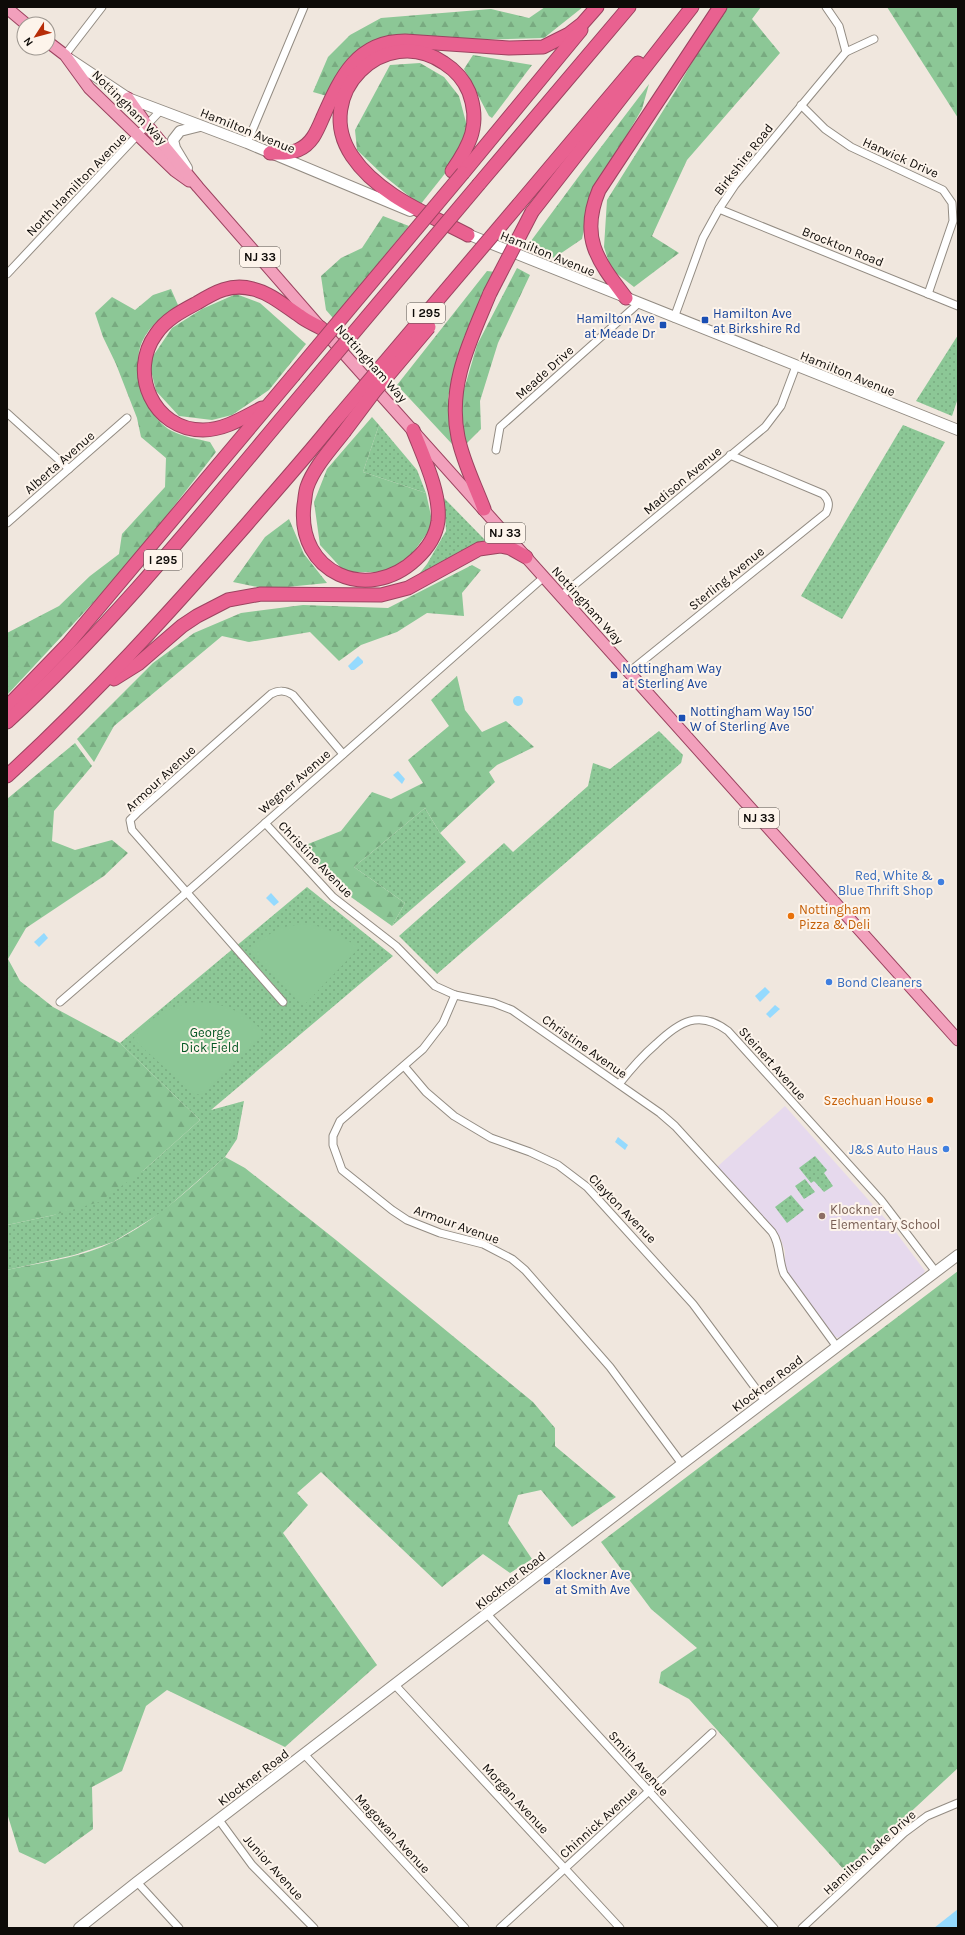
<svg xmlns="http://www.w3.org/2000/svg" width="965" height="1935" viewBox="0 0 965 1935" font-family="Karla,sans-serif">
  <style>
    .education { fill: #e6d9ed }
    .grass { fill: url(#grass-dots) }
    .forest { fill: url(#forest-firs) }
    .garden { fill: #8cc796 }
    .water { fill: #95dafe }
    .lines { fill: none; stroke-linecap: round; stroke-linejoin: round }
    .street-casing { stroke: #938c83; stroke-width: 9 }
    .secondary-casing { stroke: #938c83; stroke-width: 12 }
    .primary-casing { stroke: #9c4360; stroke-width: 13 }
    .highway-casing { stroke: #9c4360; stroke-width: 15 }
    .street { stroke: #fff; stroke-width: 7 }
    .secondary { stroke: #fff; stroke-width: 10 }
    .primary { stroke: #f2a0bc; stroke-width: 11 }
    .highway { stroke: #e96190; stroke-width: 13 }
    .highway-bridge-casing { stroke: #9c4360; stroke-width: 15; stroke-linecap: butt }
    .highway-bridge { stroke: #e96190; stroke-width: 13 }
    .transit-dot { fill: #1a4fb4; stroke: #fdf4eb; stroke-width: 1.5 }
    .shop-dot { fill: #3f7fe0; stroke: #fdf4eb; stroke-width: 1.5 }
    .food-dot { fill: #e8710a; stroke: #fdf4eb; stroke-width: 1.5 }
    .education-dot { fill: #8d6e63; stroke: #fdf4eb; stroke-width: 1.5 }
    .labels { text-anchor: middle; stroke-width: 4; stroke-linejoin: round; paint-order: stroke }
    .shield { fill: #fdf4eb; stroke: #56514c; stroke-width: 1 }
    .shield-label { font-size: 12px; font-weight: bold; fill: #0e0b08 }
    .street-label { font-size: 13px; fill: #0e0b08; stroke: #fdf4eb }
    .transit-label { font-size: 13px; fill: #164399; stroke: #fdf4eb; text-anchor: start }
    .shop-label { font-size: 13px; fill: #366cbe; stroke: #fdf4eb; text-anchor: end }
    .food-label { font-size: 13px; fill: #c56008; stroke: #fdf4eb; text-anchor: start }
    .park-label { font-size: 13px; fill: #045723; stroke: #fdf4eb }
    .education-label { font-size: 13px; fill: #785e54; stroke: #fdf4eb; text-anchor: start }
  </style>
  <defs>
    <pattern id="grass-dots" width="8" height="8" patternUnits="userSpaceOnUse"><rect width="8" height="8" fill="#8cc796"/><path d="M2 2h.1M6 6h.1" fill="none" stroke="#78aa80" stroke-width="1.8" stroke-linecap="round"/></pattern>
    <pattern id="forest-firs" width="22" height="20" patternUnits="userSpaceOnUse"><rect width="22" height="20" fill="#8cc796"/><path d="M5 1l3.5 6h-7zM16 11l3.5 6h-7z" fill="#78aa80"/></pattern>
  </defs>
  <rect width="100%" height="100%" fill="#f0e7de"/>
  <polygon class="education" points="785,1106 889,1223 925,1271 920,1279 841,1338 835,1337 788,1276 785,1267 785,1251 780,1237 717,1167"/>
  <g class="grass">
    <polygon points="958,335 958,398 952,416 916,401"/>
    <polygon points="379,425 417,470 426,493 363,472"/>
    <polygon points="903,425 945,442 842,619 801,596"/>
    <polygon points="444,498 485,540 416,578 427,564 446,531"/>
    <polygon points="659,731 683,755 681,763 437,974 399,936 504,843 513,852 588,786 593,763 610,769"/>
    <polygon points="425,808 440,833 466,862 392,926 405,903 354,867"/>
    <polygon points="307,887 393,956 211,1110 244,1101 237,1139 225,1157 161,1213 113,1242 74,1255 7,1270 7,1225 54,1215 144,1170 200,1120 120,1043"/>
    <polygon points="815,1156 827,1170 824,1173 833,1186 824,1192 814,1181 811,1183 799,1168"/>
    <polygon points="805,1179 815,1192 804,1199 795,1186"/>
    <polygon points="791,1195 804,1210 787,1223 775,1207"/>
  </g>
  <g class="forest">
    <polygon points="545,7 583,7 544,38 469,40 382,39 327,96 313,92 328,57 350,35 381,18 491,9 529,18"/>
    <polygon points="724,7 761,7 752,19 780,53 687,160 652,236 679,253 634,287 611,269 604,247 607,200 676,90"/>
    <polygon points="887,7 958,7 958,118"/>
    <polygon points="473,55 532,65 492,118 489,116 464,69"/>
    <polygon points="420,63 444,77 459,96 468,130 447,171 420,205 383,175 357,150 355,130 390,65"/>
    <polygon points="649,84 642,109 591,197 582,239 554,258 528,245 582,172"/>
    <polygon points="383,216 409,226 333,318 326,310 321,276 341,258 362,248"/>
    <polygon points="517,268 530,275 498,343 480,401 481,429 465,445 461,400 477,345"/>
    <polygon points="487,271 496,272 464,337 448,397 452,444 397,385"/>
    <path d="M 171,289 L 178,305 C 165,315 149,325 142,342 C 130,368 146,418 172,431 C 183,437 198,439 210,442 L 216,452 L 129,564 L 7,695 L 7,633 L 59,606 L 90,576 L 119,554 L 122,534 L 165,487 L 166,458 L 141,437 L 137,418 L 116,364 L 103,337 L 95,313 L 112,297 L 135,310 L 153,295 Z"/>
    <polygon points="236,294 260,303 306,344 269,390 232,415 212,420 179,416 156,391 149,362 172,328 202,309"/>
    <polygon points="372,417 379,425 363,472 426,493 433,525 412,554 386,572 345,572 320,545 314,502 327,469"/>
    <polygon points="289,519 304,554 327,583 267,589 233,582 265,537"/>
    <polygon points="472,565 481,570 462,593 464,616 427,613 397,632 361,645 339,661 310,632 249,642 222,636 114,726 94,762 77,739 153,663 194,633 241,613 303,605 388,608"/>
    <polygon points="457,676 465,710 482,732 506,721 534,747 497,765 489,772 495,782 440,833 425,808 354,867 405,903 392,926 341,890 303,846 341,831 372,792 391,799 423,783 408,760 449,726 431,700"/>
    <polygon points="75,743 92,766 54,811 52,841 75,850 112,840 128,853 104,876 26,928 8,959 20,981 53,1007 120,1043 200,1120 144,1170 99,1202 54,1215 7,1225 7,799"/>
    <path d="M 225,1157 L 245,1168 L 336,1240 L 533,1402 L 555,1428 L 555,1446 L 616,1497 L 572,1527 L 541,1490 L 518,1495 L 508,1523 L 532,1559 L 510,1573 L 483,1554 L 442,1587 L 321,1472 L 297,1493 L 308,1505 L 283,1533 L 377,1665 L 285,1747 L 167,1690 L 146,1706 L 122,1771 L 92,1787 L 93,1829 L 45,1864 L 19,1852 L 7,1813 L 7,1270 C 42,1262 81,1258 113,1242 C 156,1221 190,1188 225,1157 Z"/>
    <polygon points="958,1271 958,1768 846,1872 689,1699 659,1683 661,1672 697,1648 651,1609 601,1542"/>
  </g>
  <g class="garden">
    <path d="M 301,924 C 325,925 340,935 359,948 L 305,1004 L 300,1003 L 247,949 L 279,928 Z"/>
    <path d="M 196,1002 C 224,1003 246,1012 264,1033 L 203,1095 L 194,1094 L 133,1039 C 149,1017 169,1006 196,1002 Z"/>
  </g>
  <g class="water">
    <polygon points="358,656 363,661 363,663 354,670 351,670 348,666"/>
    <circle cx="518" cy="701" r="5"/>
    <polygon points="398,771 405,779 402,784 393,775"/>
    <polygon points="271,893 279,902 274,906 266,898"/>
    <polygon points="44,933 48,938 39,947 34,942"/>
    <polygon points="765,987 770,992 760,1002 755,996"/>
    <polygon points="775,1005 780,1009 770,1018 766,1014"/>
    <polygon points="618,1137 628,1145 625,1150 615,1142"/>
    <polygon points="958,1909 958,1928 934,1928"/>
  </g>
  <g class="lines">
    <defs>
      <g id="street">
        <polyline points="846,52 874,39"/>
        <polyline points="65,55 102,7"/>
        <polyline points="801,105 825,129 851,147 943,190 952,203 953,221 928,294"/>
        <polyline points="247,143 304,7"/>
        <polyline points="719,209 958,306"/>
        <polyline points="7,274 161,110"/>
        <polyline points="674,318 703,238 719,209 735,185 846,52 839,26 826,7"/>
        <polyline points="7,413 69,469"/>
        <polyline points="496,450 500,427 639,303"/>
        <polyline points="7,523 127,418"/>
        <polyline points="561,596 765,427 781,406 796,366"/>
        <path d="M 629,672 L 826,513 C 830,505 829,500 823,494 L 730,455"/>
        <path d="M 265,823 L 333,897 L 396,946 L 435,986 L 455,995 L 494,1003 L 512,1010 L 660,1113 L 675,1126 L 772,1232 C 781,1245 778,1260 784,1274 L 837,1347"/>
        <polyline points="455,995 443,1023 423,1049 340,1121 333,1136 333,1145 342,1170 392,1210 407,1220 440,1233 483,1244 512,1259 525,1270 610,1367 682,1464"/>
        <polyline points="60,1002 186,893 544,577"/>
        <path d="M 283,1002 L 132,830 L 130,820 L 137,813 L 271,694 C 279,690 285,690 293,695 L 343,754"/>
        <polyline points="404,1066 426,1092 454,1116 491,1138 530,1152 558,1165 587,1187 693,1304 765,1401"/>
        <path d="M 619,1084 C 630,1070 642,1056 656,1044 C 679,1022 699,1009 728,1031 L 881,1200 L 936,1272"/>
        <polyline points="487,1614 774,1928"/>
        <polyline points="395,1685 620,1928"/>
        <polyline points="304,1754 465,1928"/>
        <polyline points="219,1820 252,1865 314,1928"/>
        <polyline points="137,1882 179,1928"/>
        <polyline points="500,1928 712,1733"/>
        <polyline points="802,1928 904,1833 927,1816 958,1803"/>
      </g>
      <g id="secondary">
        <polyline points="68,58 128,98 247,143 410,211"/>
        <polyline points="187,168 175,148 173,140 180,131 200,126"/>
        <polyline points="462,232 958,430"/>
        <polyline points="79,1928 137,1882 682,1464 958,1255"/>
      </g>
      <g id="primary">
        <polyline points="7,8 26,24"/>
        <polyline points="48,42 65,55 89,88 175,171 189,181"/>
        <polyline points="128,98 147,125 198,187 321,328 958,1040"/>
      </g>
      <g id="highway">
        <path d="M 270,153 C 280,153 289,154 298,150 C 312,144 317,131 323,117 C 340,79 356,41 405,41 L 509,48 L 543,47 L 569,34 L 582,24 L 597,7"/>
        <path d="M 452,171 C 470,145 481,124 469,92 C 464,80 455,70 444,63 C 384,22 311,95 352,156 C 378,195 428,214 468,235"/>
        <polyline points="463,173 581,30"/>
        <polyline points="479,184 629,7"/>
        <polyline points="519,204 638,63"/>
        <polyline points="532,212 692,7"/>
        <path d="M 626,298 C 598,261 579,238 599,190 L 720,7"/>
        <path d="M 262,408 C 243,418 224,430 203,430 C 153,430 128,372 156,334 C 166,319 182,311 197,303 C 215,292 231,283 253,289 C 270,293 285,306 300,316 C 306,321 314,324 321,328"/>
        <path d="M 344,432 C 331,449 314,467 307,487 C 305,493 305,500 304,505 C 296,573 368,604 416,559 C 427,549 436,536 438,521 C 441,493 423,456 413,430"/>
        <path d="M 484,509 C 475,485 463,462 458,437 C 447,385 471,339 490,293"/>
        <polyline points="114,679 138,664 182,626 197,616 228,600 261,594 381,595 408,588 479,549 500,546 510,548 526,557"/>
        <polyline points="7,707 68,644 293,376"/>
        <path d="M 7,722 C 118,620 211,502 308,387"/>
        <path d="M 7,776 C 93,697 170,612 247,524 C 276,490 306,457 334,422"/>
      </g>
    </defs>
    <use href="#street" class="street-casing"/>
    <use href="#secondary" class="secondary-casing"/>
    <use href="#primary" class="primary-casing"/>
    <use href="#highway" class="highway-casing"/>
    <use href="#street" class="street"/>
    <use href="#secondary" class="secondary"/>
    <use href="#primary" class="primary"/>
    <use href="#highway" class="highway"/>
    <defs>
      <g id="highway-bridge">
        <polyline points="490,293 532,212"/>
        <polyline points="293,376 463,173"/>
        <polyline points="308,387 479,184"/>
        <polyline points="334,422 519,204"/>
        <polyline points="344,432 374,392 429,327"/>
      </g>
    </defs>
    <use href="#highway-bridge" class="highway-bridge-casing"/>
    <use href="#highway-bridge" class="highway-bridge"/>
  </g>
  <g class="transit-dot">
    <rect x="701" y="316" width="8" height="8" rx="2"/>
    <rect x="659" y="321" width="8" height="8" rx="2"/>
    <rect x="610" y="671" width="8" height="8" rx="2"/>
    <rect x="678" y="714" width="8" height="8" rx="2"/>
    <rect x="543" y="1577" width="8" height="8" rx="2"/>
  </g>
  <g class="shop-dot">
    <circle cx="941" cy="882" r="4"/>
    <circle cx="829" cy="982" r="4"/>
    <circle cx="946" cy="1149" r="4"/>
  </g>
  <g class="food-dot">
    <circle cx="791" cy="916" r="4"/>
    <circle cx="930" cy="1100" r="4"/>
  </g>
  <circle class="education-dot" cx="822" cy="1216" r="4"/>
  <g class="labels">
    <g class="shield">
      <rect x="240" y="247" width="40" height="20" rx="3"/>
      <rect x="407" y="303" width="38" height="20" rx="3"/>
      <rect x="485" y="523" width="40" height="20" rx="3"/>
      <rect x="144" y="550" width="38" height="20" rx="3"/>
      <rect x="739" y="808" width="40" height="20" rx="3"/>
    </g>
    <g class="shield-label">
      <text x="260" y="261">NJ 33</text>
      <text x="426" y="317">I 295</text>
      <text x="505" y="537">NJ 33</text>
      <text x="163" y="564">I 295</text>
      <text x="759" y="822">NJ 33</text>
    </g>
    <g class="street-label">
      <text transform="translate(130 107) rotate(45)" y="5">Nottingham Way</text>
      <text transform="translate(248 130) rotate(22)" y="5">Hamilton Avenue</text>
      <text transform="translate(901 157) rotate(24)" y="5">Harwick Drive</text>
      <text transform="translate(743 159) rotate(-52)" y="5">Birkshire Road</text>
      <text transform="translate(76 184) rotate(-46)" y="5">North Hamilton Avenue</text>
      <text transform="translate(843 246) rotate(22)" y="5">Brockton Road</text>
      <text transform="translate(548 253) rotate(22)" y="5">Hamilton Avenue</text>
      <text transform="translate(372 363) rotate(48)" y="5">Nottingham Way</text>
      <text transform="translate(544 372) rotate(-42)" y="5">Meade Drive</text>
      <text transform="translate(848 373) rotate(22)" y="5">Hamilton Avenue</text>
      <text transform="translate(59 462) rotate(-41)" y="5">Alberta Avenue</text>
      <text transform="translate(682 480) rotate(-40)" y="5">Madison Avenue</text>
      <text transform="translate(726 578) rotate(-39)" y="5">Sterling Avenue</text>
      <text transform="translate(588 605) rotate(48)" y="5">Nottingham Way</text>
      <text transform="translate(160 778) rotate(-43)" y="5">Armour Avenue</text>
      <text transform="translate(294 781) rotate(-41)" y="5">Wegner Avenue</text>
      <text transform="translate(316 859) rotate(46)" y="5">Christine Avenue</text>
      <text transform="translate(585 1046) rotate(35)" y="5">Christine Avenue</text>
      <text transform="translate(773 1063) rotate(48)" y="5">Steinert Avenue</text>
      <text transform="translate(623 1208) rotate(46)" y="5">Clayton Avenue</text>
      <text transform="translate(457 1224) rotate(20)" y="5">Armour Avenue</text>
      <text transform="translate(767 1383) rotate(-37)" y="5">Klockner Road</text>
      <text transform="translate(510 1580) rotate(-38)" y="5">Klockner Road</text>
      <text transform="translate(639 1763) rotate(48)" y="5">Smith Avenue</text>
      <text transform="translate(253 1777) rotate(-37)" y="5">Klockner Road</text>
      <text transform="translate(516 1798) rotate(47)" y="5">Morgan Avenue</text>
      <text transform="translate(598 1822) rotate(-42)" y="5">Chinnick Avenue</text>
      <text transform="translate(393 1833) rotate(47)" y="5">Magowan Avenue</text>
      <text transform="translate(869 1852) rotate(-42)" y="5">Hamilton Lake Drive</text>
      <text transform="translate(274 1867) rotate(48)" y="5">Junior Avenue</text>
    </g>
    <g class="transit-label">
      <text x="713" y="318">Hamilton Ave<tspan x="713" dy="15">at Birkshire Rd</tspan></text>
      <text x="655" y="323" text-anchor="end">Hamilton Ave<tspan x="655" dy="15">at Meade Dr</tspan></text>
      <text x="622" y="673">Nottingham Way<tspan x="622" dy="15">at Sterling Ave</tspan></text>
      <text x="690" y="716">Nottingham Way 150'<tspan x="690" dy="15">W of Sterling Ave</tspan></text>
      <text x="555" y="1579">Klockner Ave<tspan x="555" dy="15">at Smith Ave</tspan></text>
    </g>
    <g class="shop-label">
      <text x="933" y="880">Red, White &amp;<tspan x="933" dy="15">Blue Thrift Shop</tspan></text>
      <text x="837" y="987" text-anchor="start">Bond Cleaners</text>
      <text x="938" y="1154">J&amp;S Auto Haus</text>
    </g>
    <g class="food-label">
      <text x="799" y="914">Nottingham<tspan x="799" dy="15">Pizza &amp; Deli</tspan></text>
      <text x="922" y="1105" text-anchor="end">Szechuan House</text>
    </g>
    <g class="park-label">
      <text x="210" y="1037">George<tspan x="210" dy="15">Dick Field</tspan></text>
    </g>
    <g class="education-label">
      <text x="830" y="1214">Klockner<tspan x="830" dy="15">Elementary School</tspan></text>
    </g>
  </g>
  <rect width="965" height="1935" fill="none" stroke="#0e0b08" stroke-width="16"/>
  <g transform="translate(36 36) rotate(234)"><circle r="19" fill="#fdf4eb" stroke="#9d9790"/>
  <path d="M0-3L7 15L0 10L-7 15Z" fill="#b72d08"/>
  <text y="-6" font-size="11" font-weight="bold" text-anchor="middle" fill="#0e0b08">N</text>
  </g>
</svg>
